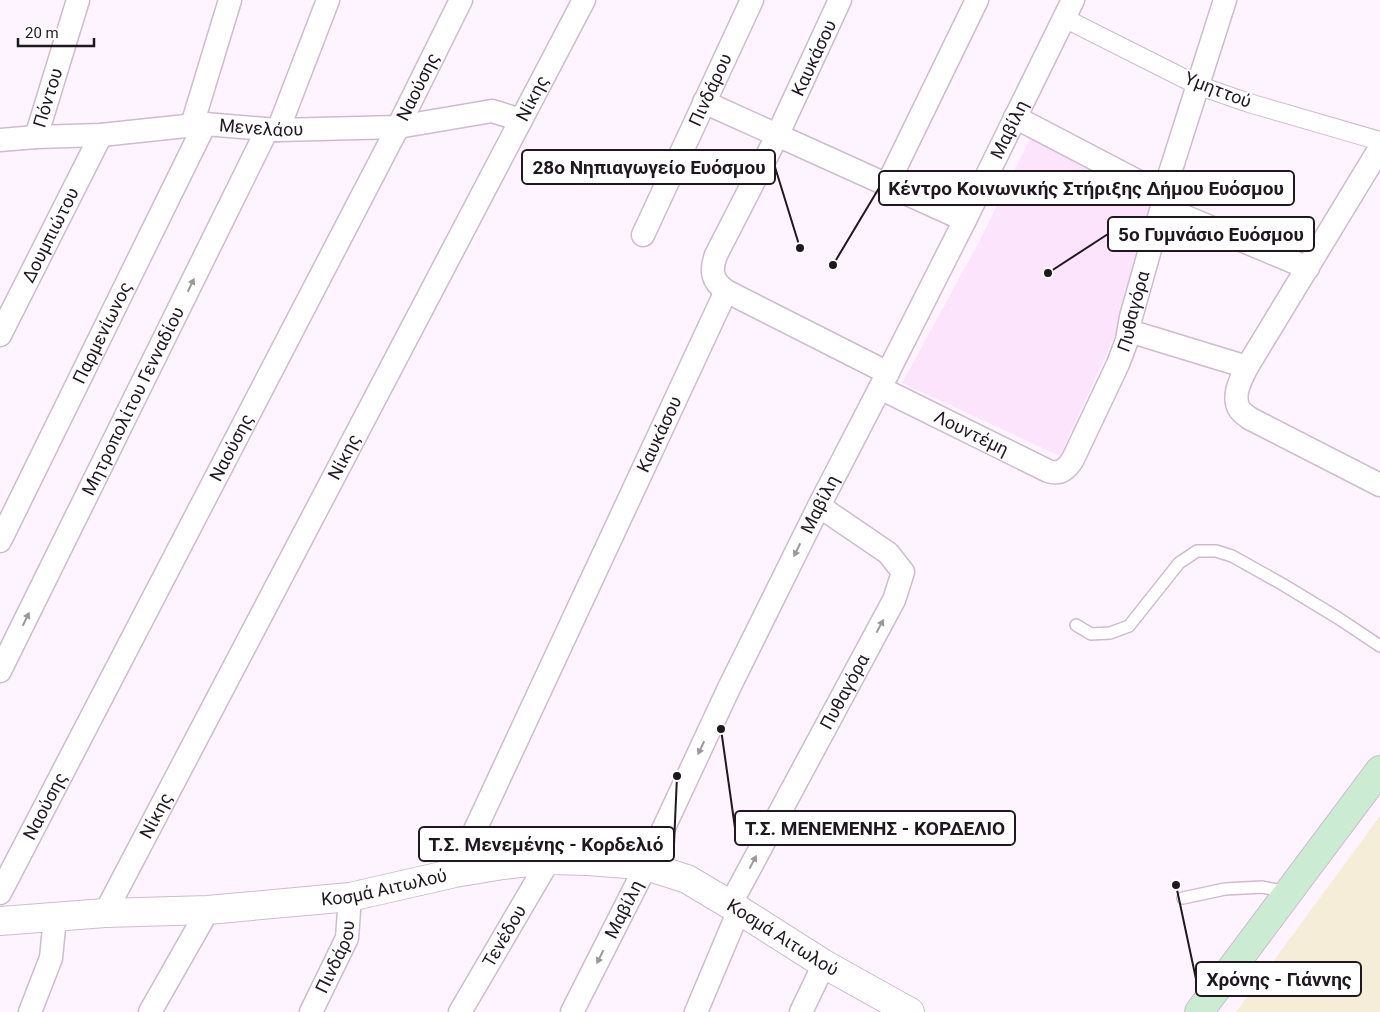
<svg xmlns="http://www.w3.org/2000/svg" width="1380" height="1012" viewBox="0 0 1380 1012" font-family="Roboto,sans-serif">
  <style>
    .built { fill: #fbe4fc }
    .industrial { fill: #f6edd8 }
    .lines { fill: none; stroke-linecap: round; stroke-linejoin: round }
    .service-casing { stroke: #cdbcce; stroke-width: 14 }
    .pedestrian-casing { stroke: #cdbcce; stroke-width: 20 }
    .minor-casing { stroke: #cdbcce; stroke-width: 25 }
    .tertiary-casing { stroke: #cdbcce; stroke-width: 30 }
    .secondary-casing { stroke: #cdbcce; stroke-width: 30 }
    .service { stroke: #fff; stroke-width: 11 }
    .pedestrian { stroke: #fff; stroke-width: 18 }
    .minor { stroke: #fff; stroke-width: 22 }
    .tertiary { stroke: #fff; stroke-width: 28 }
    .secondary { stroke: #cbecd2; stroke-width: 28 }
    .oneway { fill: #9a989a }
    .labels { text-anchor: middle; stroke-width: 4; stroke-linejoin: round; paint-order: stroke }
    .street-label { font-size: 18px; fill: #1f191f; stroke: #fff }
    .leader { fill: none; stroke: #1f191f; stroke-width: 2 }
    .callout-dot { fill: #1f191f; stroke: #fff; stroke-width: 2 }
    .callout { fill: #fff; stroke: #1f191f; stroke-width: 2 }
    .callout-label { font-size: 19px; text-anchor: middle; font-weight: bold; fill: #1f191f }
  </style>
  <rect width="100%" height="100%" fill="#fef4ff"/>
  <polygon class="built" points="1031,137 1153,199 1120,324 1060,456 902,383 979,242"/>
  <polygon class="industrial" points="1380,816 1380,1012 1236,1012"/>
  <g class="lines">
    <defs>
      <g id="service">
        <polyline points="1076,625 1091,634 1110,633 1129,626 1179,563 1197,551 1216,551 1232,556 1282,584 1338,618 1380,646"/>
        <polyline points="1183,898 1225,889 1262,887 1287,892"/>
      </g>
      <polyline id="pedestrian" points="1064,18 1197,85 1249,103 1380,141"/>
      <g id="minor">
        <path d="M 840,0 L 777,136 L 716,255 C 710,271 712,281 726,291 L 888,373"/>
        <polyline points="704,102 965,220"/>
        <polyline points="1015,117 1164,195"/>
        <polyline points="192,125 230,0"/>
        <polyline points="278,130 328,0"/>
        <path id="s1" d="M 36,137 L 78,0"/>
        <path id="s2" d="M 0,140 L 36,137 L 101,135 L 205,124 L 278,130 L 398,127 L 492,111 L 521,120"/>
        <path d="M 1380,148 L 1247,367 C 1241,379 1231,397 1240,410 C 1242,413 1246,415 1249,418 L 1380,485"/>
        <polyline points="887,185 977,0"/>
        <polyline points="1162,207 1308,268"/>
        <path id="s3" d="M 643,235 L 752,0"/>
        <polyline points="1129,331 1247,367"/>
        <path id="s4" d="M 0,335 L 101,135"/>
        <path id="s5" d="M 880,388 L 1048,471 C 1060,475 1067,469 1073,459 L 1118,364 L 1127,340 L 1131,317 L 1162,207 L 1168,179 L 1225,0"/>
        <path id="s6" d="M 0,541 L 205,124"/>
        <path id="s7" d="M 0,671 L 267,130"/>
        <path id="s8" d="M 455,873 L 726,291"/>
        <path id="s9" d="M 0,893 L 398,127 L 461,0"/>
        <path id="s10" d="M 730,905 L 894,600 L 903,572 L 888,553 L 819,506"/>
        <path id="s11" d="M 105,913 L 584,0"/>
        <polyline points="30,1012 51,958 55,917"/>
        <polyline points="150,1012 208,910"/>
        <path id="s12" d="M 311,1012 L 347,938 L 350,897"/>
        <path id="s13" d="M 460,1012 L 549,860"/>
        <path id="s14" d="M 572,1012 L 646,866 L 729,688 L 819,506 L 880,388 L 965,220 L 1073,0"/>
        <polyline points="696,1012 739,910"/>
        <polyline points="801,1012 824,964"/>
      </g>
      <g id="tertiary">
        <path id="s15" d="M 0,921 L 105,913 L 208,910 L 350,897 L 455,873 L 503,865 L 549,860 L 588,861 L 627,864 L 646,866 L 687,879 L 739,910 L 824,964 L 910,1012"/>
      </g>
      <polyline id="secondary" points="1199,1012 1380,770"/>
    </defs>
    <use href="#service" class="service-casing"/>
    <use href="#pedestrian" class="pedestrian-casing"/>
    <use href="#minor" class="minor-casing"/>
    <use href="#tertiary" class="tertiary-casing"/>
    <use href="#secondary" class="secondary-casing"/>
    <use href="#service" class="service"/>
    <use href="#pedestrian" class="pedestrian"/>
    <use href="#minor" class="minor"/>
    <use href="#tertiary" class="tertiary"/>
    <use href="#secondary" class="secondary"/>
  </g>
  <defs><path id="oneway-solid" d="M-6-.8H1V-3.2L6.5 0L1 3.2V.8H-6Z" transform="scale(1.25)"/></defs>
  <g class="oneway">
    <use href="#oneway-solid" transform="translate(191 285) rotate(-64)"/>
    <use href="#oneway-solid" transform="translate(797 550) rotate(116)"/>
    <use href="#oneway-solid" transform="translate(26 619) rotate(-64)"/>
    <use href="#oneway-solid" transform="translate(880 626) rotate(-62)"/>
    <use href="#oneway-solid" transform="translate(701 748) rotate(115)"/>
    <use href="#oneway-solid" transform="translate(753 862) rotate(-62)"/>
    <use href="#oneway-solid" transform="translate(600 957) rotate(117)"/>
  </g>
  <g class="labels">
    <g class="street-label">
      <text transform="translate(814 58) rotate(-65)" y="6">Καυκάσου</text>
      <text dy="6" stroke="none"><textPath href="#s9" startOffset="908">Ναούσης</textPath></text>
      <text dy="6" stroke="none"><textPath href="#s3" startOffset="160">Πινδάρου</textPath></text>
      <text transform="translate(1218 90) rotate(21)" y="6">Υμηττού</text>
      <text dy="6" stroke="none"><textPath href="#s1" startOffset="41">Πόντου</textPath></text>
      <text dy="6" stroke="none"><textPath href="#s11" startOffset="920">Νίκης</textPath></text>
      <text dy="6" stroke="none"><textPath href="#s2" startOffset="262">Μενελάου</textPath></text>
      <text dy="6" stroke="none"><textPath href="#s14" startOffset="985">Μαβίλη</textPath></text>
      <text dy="6" stroke="none"><textPath href="#s4" startOffset="112">Δουμπιώτου</textPath></text>
      <text dy="6" stroke="none"><textPath href="#s5" startOffset="378">Πυθαγόρα</textPath></text>
      <text dy="6" stroke="none"><textPath href="#s6" startOffset="232">Παρμενίωνος</textPath></text>
      <text dy="6" stroke="none"><textPath href="#s7" startOffset="301">Μητροπολίτου Γενναδίου</textPath></text>
      <text dy="6" stroke="none"><textPath href="#s8" startOffset="484">Καυκάσου</textPath></text>
      <text dy="6" stroke="none"><textPath href="#s5" startOffset="102">Λουντέμη</textPath></text>
      <text dy="6" stroke="none"><textPath href="#s9" startOffset="502">Ναούσης</textPath></text>
      <text dy="6" stroke="none"><textPath href="#s11" startOffset="515">Νίκης</textPath></text>
      <text dy="6" stroke="none"><textPath href="#s14" startOffset="565">Μαβίλη</textPath></text>
      <text dy="6" stroke="none"><textPath href="#s10" startOffset="242">Πυθαγόρα</textPath></text>
      <text dy="6" stroke="none"><textPath href="#s9" startOffset="98">Ναούσης</textPath></text>
      <text dy="6" stroke="none"><textPath href="#s11" startOffset="110">Νίκης</textPath></text>
      <text dy="6" stroke="none"><textPath href="#s15" startOffset="386">Κοσμά Αιτωλού</textPath></text>
      <text dy="6" stroke="none"><textPath href="#s14" startOffset="115">Μαβίλη</textPath></text>
      <text dy="6" stroke="none"><textPath href="#s13" startOffset="88">Τενέδου</textPath></text>
      <text dy="6" stroke="none"><textPath href="#s15" startOffset="806">Κοσμά Αιτωλού</textPath></text>
      <text dy="6" stroke="none"><textPath href="#s12" startOffset="61">Πινδάρου</textPath></text>
    </g>
  </g>
  <path class="leader" d="M800 248L775 167M833 265L879 188M1048 273L1108 234M721 729L735 828M677 776L674 844M1176 885L1196 979"/>
  <g class="callout-dot">
    <circle cx="800" cy="248" r="5"/>
    <circle cx="833" cy="265" r="5"/>
    <circle cx="1048" cy="273" r="5"/>
    <circle cx="721" cy="729" r="5"/>
    <circle cx="677" cy="776" r="5"/>
    <circle cx="1176" cy="885" r="5"/>
  </g>
  <g class="callout">
    <rect x="522" y="150" width="253" height="34" rx="5"/>
    <rect x="879" y="171" width="415" height="34" rx="5"/>
    <rect x="1108" y="217" width="206" height="34" rx="5"/>
    <rect x="735" y="811" width="280" height="34" rx="5"/>
    <rect x="419" y="827" width="255" height="34" rx="5"/>
    <rect x="1196" y="962" width="165" height="34" rx="5"/>
  </g>
  <g class="callout-label">
    <text x="649" y="174">28ο Νηπιαγωγείο Ευόσμου</text>
    <text x="1086" y="195">Κέντρο Κοινωνικής Στήριξης Δήμου Ευόσμου</text>
    <text x="1211" y="241">5ο Γυμνάσιο Ευόσμου</text>
    <text x="875" y="835">Τ.Σ. ΜΕΝΕΜΕΝΗΣ - ΚΟΡΔΕΛΙΟ</text>
    <text x="546" y="851">Τ.Σ. Μενεμένης - Κορδελιό</text>
    <text x="1279" y="986">Χρόνης - Γιάννης</text>
  </g>
  <path d="M18 38v8h76v-8" fill="none" stroke="#1f191f" stroke-width="2.5"/>
  <text x="25" y="38" font-size="15" fill="#1f191f" stroke="#ffffff" stroke-width="4" paint-order="stroke">20 m</text>
</svg>
